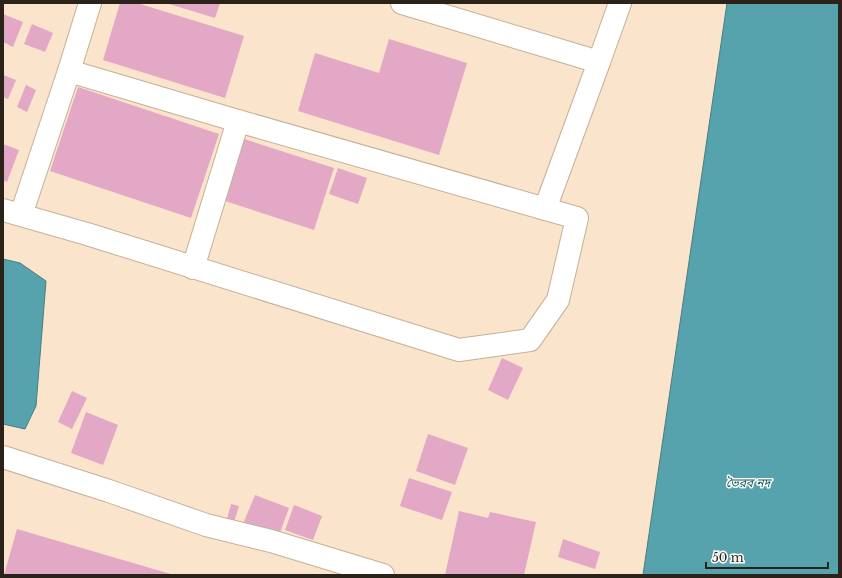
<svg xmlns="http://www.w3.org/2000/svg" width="842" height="578" viewBox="0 0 842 578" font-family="'Libre Baskerville','Noto Sans Bengali',serif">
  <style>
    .water { fill: #56a3ad; stroke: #497d81 }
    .building { fill: #e2a8c5 }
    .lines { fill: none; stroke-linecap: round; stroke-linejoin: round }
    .minor-casing { stroke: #c5b098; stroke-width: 24 }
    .minor { stroke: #fff; stroke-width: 22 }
    .labels { text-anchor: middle; stroke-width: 3; stroke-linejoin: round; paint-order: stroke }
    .water-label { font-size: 12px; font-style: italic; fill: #195a62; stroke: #fff }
  </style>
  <rect width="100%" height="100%" fill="#fae4cb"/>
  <g class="water">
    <polygon points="727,3 839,3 839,575 643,575"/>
    <polygon points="3,259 20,263 46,281 36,406 25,429 3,424"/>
  </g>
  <g class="building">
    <polygon points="120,3 137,3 244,36 225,98 103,60"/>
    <polygon points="166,3 220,3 215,18"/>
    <polygon points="3,14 23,22 13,47 3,42"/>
    <polygon points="32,24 53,33 45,52 24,44"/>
    <polygon points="389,39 467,63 439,155 298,111 315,53 379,73"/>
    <polygon points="3,75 16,80 8,99 3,97"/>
    <polygon points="26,85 36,90 27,112 17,107"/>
    <polygon points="78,87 219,134 191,218 50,171"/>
    <polygon points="241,138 334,168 314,230 222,200"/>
    <polygon points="3,144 19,150 7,182 3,180"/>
    <polygon points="338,168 367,178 358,204 329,194"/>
    <polygon points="502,358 523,368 508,400 488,390"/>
    <polygon points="72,391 87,398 72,429 58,422"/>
    <polygon points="86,412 118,425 103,465 71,453"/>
    <polygon points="428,434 468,448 455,485 416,471"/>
    <polygon points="409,478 452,492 442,520 400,506"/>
    <polygon points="255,495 289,508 278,538 243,524"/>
    <polygon points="231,504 239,506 234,522 227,519"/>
    <polygon points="294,505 322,516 313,540 285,530"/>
    <polygon points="459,511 488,518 490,512 536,522 524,575 445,575"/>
    <polygon points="17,529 174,575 4,575"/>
    <polygon points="563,539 600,552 595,569 558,557"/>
  </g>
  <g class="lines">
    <defs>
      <g id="minor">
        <polyline points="402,3 599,62 545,209"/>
        <polyline points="599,62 620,3"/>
        <polyline points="69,71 90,3"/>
        <polyline points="3,210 87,234 459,350 530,340 558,300 577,218 238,121 69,71 21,215"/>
        <polyline points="193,268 238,121"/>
        <polyline points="3,457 109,491 206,525 271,541 383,575"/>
      </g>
    </defs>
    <use href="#minor" class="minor-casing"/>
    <use href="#minor" class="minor"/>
  </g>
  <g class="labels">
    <g class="water-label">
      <text x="748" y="487">ভৈরব নদ</text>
    </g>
  </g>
  <rect width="842" height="578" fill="none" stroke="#2b231a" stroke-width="8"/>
  <path d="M706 562v6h122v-6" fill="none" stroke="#2b231a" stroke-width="2"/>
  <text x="712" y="562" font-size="12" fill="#2b231a" stroke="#ffffff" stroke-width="3" paint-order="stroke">50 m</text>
</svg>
